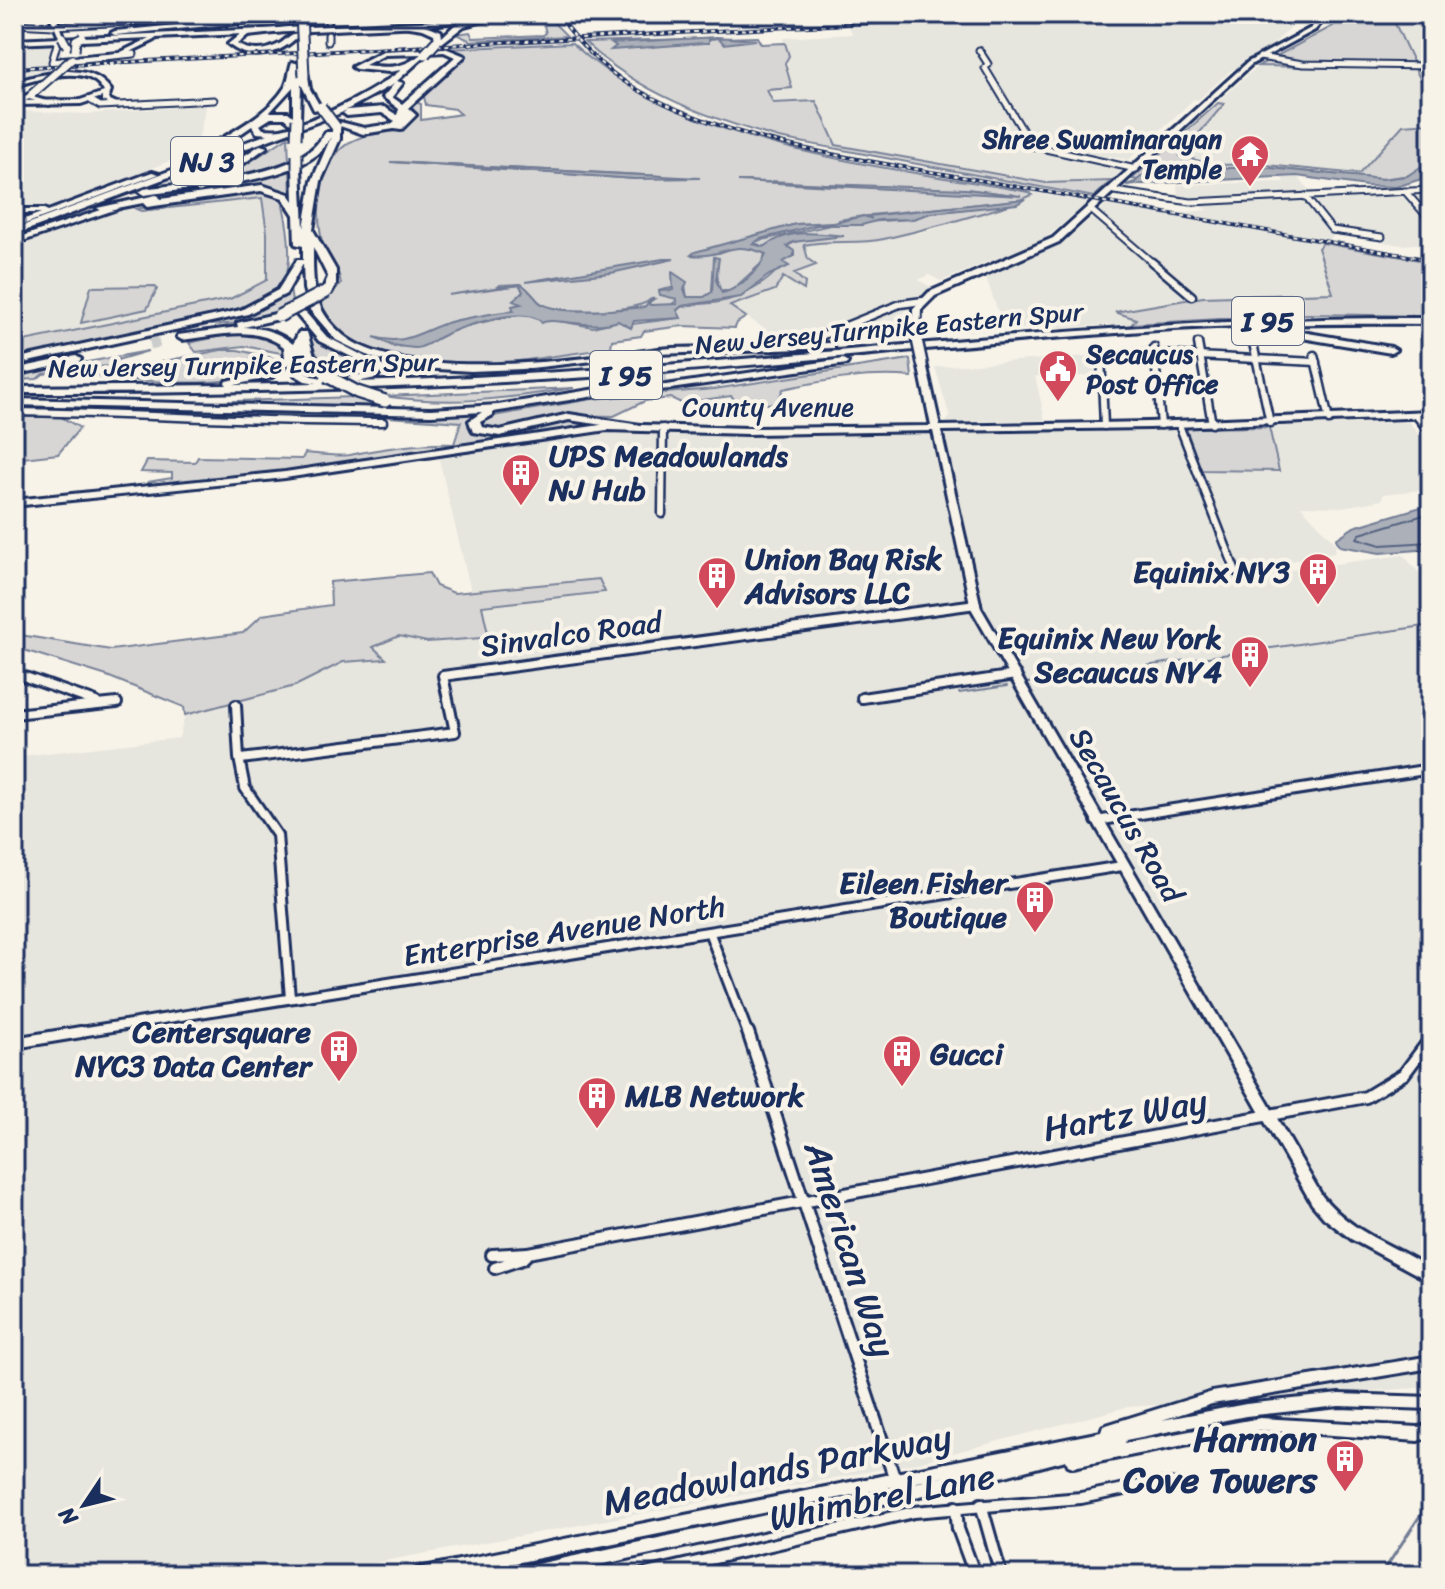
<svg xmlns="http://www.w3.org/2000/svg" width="1445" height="1589" viewBox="0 0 1445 1589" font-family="Sriracha,sans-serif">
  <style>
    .built { fill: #e6e5de }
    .green { fill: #d7d6d4; stroke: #798299; stroke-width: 2; fill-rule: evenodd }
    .water { fill: #acb0b9; stroke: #727c95; stroke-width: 2 }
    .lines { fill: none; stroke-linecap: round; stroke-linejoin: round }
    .shore { stroke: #556382; stroke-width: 2 }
    .stream-far1 { stroke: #727c95; stroke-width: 2 }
    .stream { stroke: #727c95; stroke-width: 3 }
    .highway-tunnel { stroke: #cbcccc; stroke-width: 11; stroke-dasharray: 11 5; stroke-linecap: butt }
    .street-far3-casing { stroke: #1b2f5e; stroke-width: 9 }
    .street-far2-casing { stroke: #1b2f5e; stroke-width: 11 }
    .street-far1-casing { stroke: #1b2f5e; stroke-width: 14 }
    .street-casing { stroke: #1b2f5e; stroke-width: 16 }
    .secondary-casing { stroke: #1b2f5e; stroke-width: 6 }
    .primary-casing { stroke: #1b2f5e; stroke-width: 6 }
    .highway-casing { stroke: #1b2f5e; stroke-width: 6 }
    .street-far3 { stroke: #f7f3e8; stroke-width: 5 }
    .street-far2 { stroke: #f7f3e8; stroke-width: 6 }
    .street-far1 { stroke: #f7f3e8; stroke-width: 8 }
    .street { stroke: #f7f3e8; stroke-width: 10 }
    .secondary { fill: #f7f3e8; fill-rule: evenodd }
    .primary { fill: #f7f3e8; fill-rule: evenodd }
    .highway { fill: #f7f3e8; fill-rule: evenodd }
    .rail-casing { stroke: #1b2f5e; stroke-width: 4 }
    .rail { stroke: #f7f3e8; stroke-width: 2; stroke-dasharray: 4; stroke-linecap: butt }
    .secondary-bridge-casing { stroke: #1b2f5e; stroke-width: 14; stroke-linecap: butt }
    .primary-bridge-casing { stroke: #1b2f5e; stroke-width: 11; stroke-linecap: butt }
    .highway-bridge-far1-casing { stroke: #1b2f5e; stroke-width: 13; stroke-linecap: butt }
    .highway-bridge-casing { stroke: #1b2f5e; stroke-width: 16; stroke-linecap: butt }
    .secondary-bridge { stroke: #f7f3e8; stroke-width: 9 }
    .primary-bridge { stroke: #f7f3e8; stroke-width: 7 }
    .highway-bridge-far1 { stroke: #f7f3e8; stroke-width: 9 }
    .highway-bridge { stroke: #f7f3e8; stroke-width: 11 }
    .labels { text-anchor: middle; stroke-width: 8; stroke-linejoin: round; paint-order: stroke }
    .far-poi-label { font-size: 26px; font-weight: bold; fill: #1b2f5e; stroke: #f7f3e8; text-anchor: end }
    .far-street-label { font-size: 26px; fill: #1b2f5e; stroke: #f7f3e8 }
    .shield { fill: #f7f3e8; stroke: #5d6a87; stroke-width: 2 }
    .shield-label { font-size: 28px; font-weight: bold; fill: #1b2f5e }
    .poi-label { font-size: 30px; font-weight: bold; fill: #1b2f5e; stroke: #f7f3e8; text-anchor: start }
    .street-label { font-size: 30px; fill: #1b2f5e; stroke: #f7f3e8 }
    .near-street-label { font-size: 36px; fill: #1b2f5e; stroke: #f7f3e8 }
    .near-poi-label { font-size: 36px; font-weight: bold; fill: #1b2f5e; stroke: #f7f3e8; text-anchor: end }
  </style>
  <rect width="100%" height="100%" fill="#f7f3e8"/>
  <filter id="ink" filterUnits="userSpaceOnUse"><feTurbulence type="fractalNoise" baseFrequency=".0125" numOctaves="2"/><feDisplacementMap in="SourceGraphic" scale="16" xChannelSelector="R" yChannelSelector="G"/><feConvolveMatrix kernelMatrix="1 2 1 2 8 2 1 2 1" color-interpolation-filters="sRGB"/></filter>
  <g filter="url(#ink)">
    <g class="built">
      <polygon points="841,14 1305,14 1267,50 1229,72 1198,100 1194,99 1128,160 1109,156 1104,161 1127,166 1111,181 1060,185 836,145 816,101 773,103 767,90 792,87 783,38 853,34"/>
      <polygon points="1392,16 1431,17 1431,68 1418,68"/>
      <polygon points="60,43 62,53 47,73 14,82 14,46"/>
      <polygon points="1258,66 1415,69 1431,99 1431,123 1403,125 1359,174 1256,164 1216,165 1179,156 1223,104 1216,103"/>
      <polygon points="206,105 196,150 61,206 14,209 14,117 20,111 88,114"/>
      <polygon points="1281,176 1297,176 1314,196 1332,200 1431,195 1431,243 1401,245 1336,234 1319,248 1334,293 1203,297 1117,312 1137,319 1132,324 953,332 1003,326 986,277 1062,244 1108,203 1169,214 1208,210 1178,195 1177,185 1284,182"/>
      <polygon points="1029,192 1088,202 1045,239 941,281 929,275 918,280 937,290 922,301 913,301 905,312 904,329 849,332 836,324 788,338 792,341 773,341 769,331 729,306 783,277 815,265 808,259 803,245 824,240 883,240 896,234 920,233 1017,202 1031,195"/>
      <polygon points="262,198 267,233 267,280 230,299 14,343 14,245 87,215 124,208 141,211"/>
      <polygon points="1101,355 1101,376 1035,376 1045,420 946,422 950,417 935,367"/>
      <polygon points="1409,422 1431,450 1431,489 1383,494 1382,500 1342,507 1301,506 1336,544 1334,553 1242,570 1247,576 1403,555 1431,586 1431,1387 1127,1407 915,1463 308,1575 14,1575 14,757 179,738 185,715 295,686 343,662 384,659 372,647 399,636 427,642 482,638 490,645 481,606 599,579 471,591 439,459 588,434 636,432 739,436 1186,428 1202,470 1278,471 1269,427"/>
    </g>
    <g class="green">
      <polygon points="541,14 556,14 558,17 550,19 567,36 471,41 456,34 470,32 473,38 543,35 546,33"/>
      <polygon points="1391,15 1416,68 1431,69 1431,99 1415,69 1258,66 1333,26 1340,16 1360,19"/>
      <path d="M 757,37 L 761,44 L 785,43 L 789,56 L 785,63 L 792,88 L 767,90 L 773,103 L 816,101 L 836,145 L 1046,183 L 1111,181 L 1094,197 L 779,138 C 708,118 638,93 585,42 Z"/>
      <path d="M 572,43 C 687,150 881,165 1029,192 L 1032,195 L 1020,200 L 871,215 L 872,219 L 863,216 L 839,220 L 837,224 L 911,219 L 931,213 L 1015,203 C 971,217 928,229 884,239 C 858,245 830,239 804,245 L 808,259 L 816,265 L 794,273 L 805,283 L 804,290 L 783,277 L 775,290 L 730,306 L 746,317 L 737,323 L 735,328 L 683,326 L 644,331 L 641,336 L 612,340 L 611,348 C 534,358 399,389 336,329 C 328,322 322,313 316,305 L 341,284 C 338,262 327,261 323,246 C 313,206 320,146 366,136 C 384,132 405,131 417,115 L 411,106 L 415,102 L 421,104 L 421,120 L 461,114 L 455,109 L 426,105 L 423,93 L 464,58 L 460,52 L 447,49 ZM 395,162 L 664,176 L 635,179 ZM 771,181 L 934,190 L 966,189 L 1015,195 ZM 830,222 L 835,224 L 753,242 L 764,247 L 791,233 L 833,235 L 803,238 L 787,246 L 790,256 L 784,258 C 777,279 742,298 719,302 C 706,305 688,302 677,310 L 680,318 L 632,324 L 617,321 L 593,327 L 518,314 L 463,327 L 421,345 L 394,347 L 379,339 C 408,348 432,325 459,320 C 477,317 499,315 516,309 L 513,306 L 521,304 L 514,301 L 523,292 L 520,285 L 497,288 L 500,285 L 521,284 C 529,289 533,296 538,301 C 551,316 638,313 651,299 L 654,299 L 648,303 L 650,306 L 670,306 L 678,299 L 662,290 L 685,285 L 687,297 L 704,297 L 712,292 L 716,259 L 719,291 L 731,291 L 763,262 L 765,253 L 740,245 L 719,253 L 693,253 L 796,224 Z"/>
      <polygon points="1218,103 1224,104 1180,156 1216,165 1256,164 1359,174 1403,125 1431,123 1431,160 1411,175 1381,179 1270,168 1165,168 1158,163 1138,180 1132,179"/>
      <polygon points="288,137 289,163 225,178"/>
      <polygon points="267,141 209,179 119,196"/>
      <path d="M 290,166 L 291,198 C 261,174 213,192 180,199 L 222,181 Z"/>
      <path d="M 245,191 L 274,194 L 282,200 C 287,222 294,257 285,278 C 266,320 63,348 14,359 L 14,343 L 230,299 L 267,280 L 267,233 L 262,198 L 141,211 L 136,209 Z"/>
      <polygon points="1323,243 1431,262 1431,316 1309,314 1132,324 1136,319 1115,312 1203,297 1333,293 1318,248"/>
      <polygon points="155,286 157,289 147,309 81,323 91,287"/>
      <polygon points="290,289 293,308 244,323 210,325 250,312"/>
      <polygon points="231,334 253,334 272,338 284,346 286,354 244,346 196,352 189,343"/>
      <path d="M 308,334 L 316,339 L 374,368 L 365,371 L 352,363 L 340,363 L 355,373 L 342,378 C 324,365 314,355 308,334 Z"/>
      <path d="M 221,350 L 238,350 L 282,360 C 251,393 144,381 100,378 L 99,374 L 104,373 Z"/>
      <polygon points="148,351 117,360 118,366 88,367 66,375 68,371 43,374 37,379 14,380 14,375 22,374"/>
      <path d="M 910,359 L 912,377 C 869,373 825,380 783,389 L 777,403 L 741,406 L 731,396 L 681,403 L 671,398 L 645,401 L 614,416 L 560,415 L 487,431 L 478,423 L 482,418 L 592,399 L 714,389 Z"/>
      <path d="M 574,388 C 507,399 452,406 383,396 Z"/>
      <polygon points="354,397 410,410 179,403"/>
      <path d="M 14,404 L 477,412 L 468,426 L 472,432 C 508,445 550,410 581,422 L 578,428 L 235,478 L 144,487 L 148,482 L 172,478 L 172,473 L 141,472 L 147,461 L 195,462 L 198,457 L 302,459 L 305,453 C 319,454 336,457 350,455 C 381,448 422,443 454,444 L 461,422 L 374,416 L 14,410 Z"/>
      <polygon points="14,417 61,417 80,428 58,454 14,459"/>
      <polygon points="1269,427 1279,471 1201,470 1186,428"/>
      <polygon points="429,573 436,586 454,593 599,579 605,592 482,606 491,647 482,638 427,642 399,636 373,647 386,659 343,662 295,686 185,715 184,707 107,676 14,647 14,634 111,650 243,633 262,615 331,605 330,582"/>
    </g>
    <g class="water">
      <polygon points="717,37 756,40 724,44 719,38 709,39 709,43 704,43 611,50 616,46 612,43"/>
      <polygon points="1431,160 1431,176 1396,187 1366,186 1297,176 1126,185 1135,182 1158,162 1165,168 1270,168 1382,179 1407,176"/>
      <polygon points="390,162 700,178 635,179"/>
      <polygon points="738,181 966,189 1021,196"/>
      <path d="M 1025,199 L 1017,204 L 931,213 L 913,219 L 879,220 L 862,225 L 818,225 L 760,239 L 753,244 L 764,247 C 790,228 814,233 844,236 L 793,242 L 787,246 L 794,251 L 794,256 L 783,262 L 789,266 L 769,275 L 741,297 L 682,306 L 677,310 L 681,318 L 634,321 L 631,328 L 618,321 C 592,331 552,316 542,323 C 528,304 461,326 442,336 C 434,340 423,349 415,348 C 401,347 388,345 374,337 C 409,348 426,326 458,320 C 476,317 495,312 514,311 L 512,306 L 521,304 L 513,301 L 523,292 L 520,285 L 448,295 L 521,284 C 529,289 533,296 538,301 C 553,317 623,309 644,307 L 654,298 L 649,302 L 650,305 L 677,304 L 677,299 L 660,295 L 659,291 L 673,290 L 672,272 L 687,282 L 684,289 L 687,297 L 704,297 L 712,292 L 714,257 L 719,258 L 716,280 L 722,293 C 738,290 761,269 766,254 C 728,238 724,259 691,255 L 695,252 L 796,224 L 834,223 L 864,216 L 872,219 L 868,216 Z"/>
      <polygon points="663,259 674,259 611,273 525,282"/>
      <polygon points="1431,504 1431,549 1380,553 1340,546 1336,539 1354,527"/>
    </g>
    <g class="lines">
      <polyline class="shore" points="1431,513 1360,534 1357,538 1381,545 1431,542"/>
      <g class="stream-far1">
        <polyline points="1027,683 1431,625"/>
        <polyline points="959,693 1007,686"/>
      </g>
      <polyline class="stream" points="1381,1575 1431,1499"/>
      <g class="highway-tunnel">
        <polyline points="150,344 159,342"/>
        <polyline points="655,362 663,361"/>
        <polyline points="659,378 667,378"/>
      </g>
      <defs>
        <g id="street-far3">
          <polyline points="328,14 328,22"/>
          <polyline points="14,24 54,26 258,15"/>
          <polyline points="328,35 328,42"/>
          <polyline points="58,40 52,62 134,54"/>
          <polyline points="979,50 988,64 985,68 1032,146 1136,169"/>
          <polyline points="1260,57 1303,64 1431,66"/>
          <polyline points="90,100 100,106 214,100"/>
          <polyline points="1114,191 1191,202 1431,190"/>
          <polyline points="1405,191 1431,221"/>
          <polyline points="1305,196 1332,230 1382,237"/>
          <polyline points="1091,210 1154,264"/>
        </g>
        <g id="street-far2">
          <polyline points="1152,262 1192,296"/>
          <polyline points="811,340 900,304 923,301"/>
          <polyline points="1198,343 1212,424"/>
          <polyline points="1253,343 1270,423"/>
          <polyline points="1154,347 1161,425"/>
          <polyline points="1138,353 1316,362"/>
          <polyline points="1101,354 1104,426"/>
          <polyline points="1314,355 1329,420"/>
          <path d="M 14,412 C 137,414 260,422 383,422"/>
          <polyline points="1416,415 1431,434"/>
          <polyline points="1179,425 1236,572"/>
          <polyline points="662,514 663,428"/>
        </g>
        <g id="street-far1">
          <polyline points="14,673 96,702"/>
          <polyline points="862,698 1016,675"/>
          <polyline points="236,705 239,758 245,788 277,835 290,998"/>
          <polyline points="14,714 117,703"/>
          <polyline points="241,759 455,732 443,676 976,604"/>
          <polyline points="1096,821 1431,769"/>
          <polyline points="710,934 748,1034"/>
          <polyline points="68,1034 1122,866"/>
        </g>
        <g id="street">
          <polyline points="748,1032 896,1483"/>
          <polyline points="14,1043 81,1032"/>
          <polyline points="528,1253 1366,1097 1404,1074 1431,1038"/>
          <polyline points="492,1255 528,1253 522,1259 495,1268"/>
          <polyline points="981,1504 1001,1575"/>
          <polyline points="956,1507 958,1529 975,1575"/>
          <polyline points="641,1575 914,1512 1081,1498 1149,1484 1183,1486"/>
        </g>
        <g id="secondary">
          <polygon points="49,14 55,14 63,36 58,35"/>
          <polygon points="292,14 306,14 272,21 269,19"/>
          <polygon points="1323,14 1329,14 1315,30 1252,64 1059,242 935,296 921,310 920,335 919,337 913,337 913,309 929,292 1053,238 1248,62 1311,28"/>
          <path d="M 64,71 C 84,71 99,74 111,90 L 108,99 L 121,105 L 118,107 L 102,101 L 102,97 L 81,104 L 17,105 L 14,103 L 17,101 L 80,100 L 104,92 C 90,62 39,79 14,86 L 14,82 L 36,76 Z"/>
          <path d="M 919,361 L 922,361 L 926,363 L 940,426 L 1149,422 L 1431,411 L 1431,417 L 1149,428 L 941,431 L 981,608 L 1322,1196 C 1354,1235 1391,1243 1431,1269 L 1431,1282 L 1351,1239 L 1324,1218 L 1312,1204 L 971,608 L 933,431 L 748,434 L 607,430 L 285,478 L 14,506 L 14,500 L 285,472 L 607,424 L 748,428 L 931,426 L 918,363 Z"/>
          <polygon points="1431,1356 1431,1368 1212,1404 1162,1420 1246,1404 1339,1394 1431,1397 1431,1409 1339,1406 1246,1416 1126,1440 1125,1443 1260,1418 1418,1427 1431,1424 1431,1436 1418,1441 1260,1430 1073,1467 1068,1465 1066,1460 971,1485 553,1575 511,1575 513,1570 519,1568 947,1476 455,1575 411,1575 413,1570 419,1568 1101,1432 1103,1426 1212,1392"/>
        </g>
        <g id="primary">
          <polygon points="482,16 484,17 484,19 421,26 156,38 155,40 120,57 64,61 61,59 62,58 119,53 150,38 14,44 14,40 421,22"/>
          <polygon points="32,92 36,94 36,98 53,103 49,105 29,99 14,107 14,102"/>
          <polygon points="152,172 159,174 14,228 14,223 41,213 14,213 14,209 44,209 48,211"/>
          <polygon points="113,206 120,208 14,244 14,239"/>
        </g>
        <g id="highway">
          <path d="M 495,14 L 509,14 L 464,26 L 442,43 L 435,41 L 434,34 L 423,29 L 397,25 C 411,20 428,25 441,31 L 442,37 L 458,22 Z"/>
          <polygon points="248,18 251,18 251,22 115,35 111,33 115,31"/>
          <path d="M 288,27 L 291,27 L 291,31 L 248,36 L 237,44 C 251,53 267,51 281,43 C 288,38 290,34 298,33 L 299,35 C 281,55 250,63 228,44 L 243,32 Z"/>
          <path d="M 445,48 L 465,56 L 408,108 L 416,115 L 401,130 L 394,129 L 363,134 L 340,126 L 340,139 L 321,181 L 313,230 L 336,270 L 336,284 L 331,293 L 322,291 L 328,277 L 313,247 C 313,284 312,309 343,335 C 402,384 586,359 659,349 C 677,347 696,348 714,347 C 753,346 791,344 830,343 L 834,344 L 834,348 L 656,354 L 522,369 L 471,371 L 421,368 L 373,358 L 336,340 L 310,310 L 304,289 L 303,264 L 286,294 L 248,314 L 14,365 L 14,359 L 241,310 L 278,290 L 297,260 L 303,260 L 303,246 L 295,244 L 294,215 L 283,198 L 261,191 L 147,207 L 143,203 L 102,211 L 97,208 L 156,195 L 159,196 L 160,199 L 262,185 L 289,194 L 294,201 L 293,168 L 297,165 L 301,168 L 304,228 L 312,181 L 331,137 C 328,141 324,148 320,152 C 284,184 192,187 144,195 L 139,192 L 144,189 C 190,182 280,179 314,147 C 318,143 322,137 326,132 L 332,132 L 332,127 L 336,124 L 336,121 L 364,128 L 391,124 L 395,121 L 382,113 L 347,116 L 343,113 L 347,110 L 384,107 L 397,115 L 399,109 L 383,97 L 394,84 L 341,113 L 14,235 L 14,229 L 268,134 L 257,133 L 252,126 L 223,146 L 197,160 L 193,157 C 222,135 264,120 285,87 C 289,80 289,70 292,62 L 299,64 L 297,73 L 308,76 L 310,89 L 321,108 L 314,110 L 301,84 L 300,121 L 292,124 L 285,118 L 271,118 L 260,125 L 263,129 C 269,129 276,130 281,129 C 315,122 375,91 401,70 L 389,72 L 356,69 L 352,67 L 383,51 ZM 444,52 L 455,57 L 402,104 L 392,97 L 403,83 L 397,81 L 428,53 ZM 421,54 C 402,69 389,68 365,65 L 385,55 ZM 293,87 L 293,116 L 288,112 L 270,112 Z"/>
          <polygon points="260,145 267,147 223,178 217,178 217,174"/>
          <path d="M 302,312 L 306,313 L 327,337 L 385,367 L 376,378 L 357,382 C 490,377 622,369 755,358 C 980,339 1204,316 1431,318 L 1431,324 C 1345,323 1260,324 1174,329 C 1003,340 833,359 663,372 C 447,388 230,394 14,393 L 14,387 L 227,385 L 225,383 L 226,381 L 265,373 L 285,358 L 284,347 C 255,324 216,336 182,340 L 177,337 L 178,335 L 238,327 L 237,323 L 279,313 L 283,314 L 283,318 L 244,327 C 263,328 279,332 293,344 L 299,332 L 307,332 L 314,356 L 332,376 L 329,379 L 329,383 L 345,382 L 345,378 L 369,373 L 374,368 L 319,341 L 297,315 ZM 304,356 L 305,359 L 323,378 L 312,376 L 304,372 ZM 293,361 L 295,375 L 305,381 L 317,383 L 234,385 L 272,377 Z"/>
          <polygon points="1242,329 1296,331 1391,347 1396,350 1391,353 1296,337 1238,334 1238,330"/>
          <polygon points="76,356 81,359 80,361 14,375 14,369"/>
          <polygon points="843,359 848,362 847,364 670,389 608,394 493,412 493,415 480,422 482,427 500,430 569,414 640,425 640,429 636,430 569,420 500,436 473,432 469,421 482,412 431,415 14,405 14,399 431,409 498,405 596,389 666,385"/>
        </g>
      </defs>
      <use href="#street-far3" class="street-far3-casing"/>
      <use href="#street-far2" class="street-far2-casing"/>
      <use href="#street-far1" class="street-far1-casing"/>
      <use href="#street" class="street-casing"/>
      <use href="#secondary" class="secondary-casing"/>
      <use href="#primary" class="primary-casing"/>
      <use href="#highway" class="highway-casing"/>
      <use href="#street-far3" class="street-far3"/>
      <use href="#street-far2" class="street-far2"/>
      <use href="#street-far1" class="street-far1"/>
      <use href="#street" class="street"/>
      <use href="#secondary" class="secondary"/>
      <use href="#primary" class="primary"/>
      <use href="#highway" class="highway"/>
      <defs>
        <g id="rail">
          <path d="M 558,14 C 583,50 611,77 651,97 C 752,148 869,160 979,180 C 1129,206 1280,233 1431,260"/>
          <polyline points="1025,21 1085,17"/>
          <polyline points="14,68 1036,14"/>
        </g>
      </defs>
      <use href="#rail" class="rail-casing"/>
      <use href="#rail" class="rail"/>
      <defs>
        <polyline id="secondary-bridge" points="916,335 922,363"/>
        <g id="primary-bridge">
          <polyline points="62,37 67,46"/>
          <polyline points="75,51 76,40 82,37"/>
          <polyline points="32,94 72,59"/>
        </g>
        <g id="highway-bridge-far1">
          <polyline points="301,14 304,76"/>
          <polyline points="248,20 281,14"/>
          <polyline points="425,54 436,42"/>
          <polyline points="321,107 336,127"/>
          <polyline points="296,139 297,119"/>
          <polyline points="297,155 297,168"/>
          <polyline points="199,187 220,176"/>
        </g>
        <g id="highway-bridge">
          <polyline points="279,316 327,291"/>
          <polyline points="327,376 357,392 385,401"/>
        </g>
      </defs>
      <use href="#secondary-bridge" class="secondary-bridge-casing"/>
      <use href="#primary-bridge" class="primary-bridge-casing"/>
      <use href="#highway-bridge-far1" class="highway-bridge-far1-casing"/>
      <use href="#highway-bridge" class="highway-bridge-casing"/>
      <use href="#secondary-bridge" class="secondary-bridge"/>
      <use href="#primary-bridge" class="primary-bridge"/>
      <use href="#highway-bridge-far1" class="highway-bridge-far1"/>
      <use href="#highway-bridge" class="highway-bridge"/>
    </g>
  </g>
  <defs>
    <symbol id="temple-pin" viewBox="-11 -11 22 30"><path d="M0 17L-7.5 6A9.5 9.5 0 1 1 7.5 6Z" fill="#d1495b" stroke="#f7f3e8"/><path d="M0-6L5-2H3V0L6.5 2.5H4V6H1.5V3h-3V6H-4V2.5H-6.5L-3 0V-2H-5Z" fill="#fff"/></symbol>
    <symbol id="civic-pin" viewBox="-11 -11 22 30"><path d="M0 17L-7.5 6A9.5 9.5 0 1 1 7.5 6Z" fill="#d1495b" stroke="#f7f3e8"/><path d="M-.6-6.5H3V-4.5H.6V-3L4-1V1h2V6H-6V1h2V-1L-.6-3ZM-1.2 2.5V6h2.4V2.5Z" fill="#fff"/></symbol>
    <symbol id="building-pin" viewBox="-11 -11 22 30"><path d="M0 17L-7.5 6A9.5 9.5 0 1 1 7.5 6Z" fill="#d1495b" stroke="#f7f3e8"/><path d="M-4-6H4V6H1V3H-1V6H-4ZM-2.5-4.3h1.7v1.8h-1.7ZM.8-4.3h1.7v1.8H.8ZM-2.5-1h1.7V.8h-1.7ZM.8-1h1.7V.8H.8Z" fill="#fff"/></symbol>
  </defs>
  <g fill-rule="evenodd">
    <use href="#temple-pin" x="1228" y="132" width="44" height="60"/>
    <use href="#civic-pin" x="1036" y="347" width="44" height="60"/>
    <use href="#building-pin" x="499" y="451" width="44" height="60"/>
    <use href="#building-pin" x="1296" y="550" width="44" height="60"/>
    <use href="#building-pin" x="695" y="554" width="44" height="60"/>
    <use href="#building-pin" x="1228" y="633" width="44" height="60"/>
    <use href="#building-pin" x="1013" y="878" width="44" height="60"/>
    <use href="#building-pin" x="317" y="1027" width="44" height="60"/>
    <use href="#building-pin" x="880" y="1032" width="44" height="60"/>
    <use href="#building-pin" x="575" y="1074" width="44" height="60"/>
    <use href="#building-pin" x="1323" y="1437" width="44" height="60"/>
  </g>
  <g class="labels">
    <g class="far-poi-label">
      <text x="1222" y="148">Shree Swaminarayan<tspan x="1222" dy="30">Temple</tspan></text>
      <text x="1086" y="363" text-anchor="start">Secaucus<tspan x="1086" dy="30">Post Office</tspan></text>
    </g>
    <g class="far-street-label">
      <text transform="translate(889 328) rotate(-5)" y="9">New Jersey Turnpike Eastern Spur</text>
      <text transform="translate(243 365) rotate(-1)" y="9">New Jersey Turnpike Eastern Spur</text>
      <text x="768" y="416">County Avenue</text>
    </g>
    <g class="shield">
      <rect x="171" y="137" width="72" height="48" rx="6"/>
      <rect x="1232" y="297" width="72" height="48" rx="6"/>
      <rect x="590" y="351" width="72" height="48" rx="6"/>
    </g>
    <g class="shield-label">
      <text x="207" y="171">NJ 3</text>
      <text x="1268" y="331">I 95</text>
      <text x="626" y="385">I 95</text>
    </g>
    <g class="poi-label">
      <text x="549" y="466">UPS Meadowlands<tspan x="549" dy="34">NJ Hub</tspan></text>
      <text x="745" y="569">Union Bay Risk<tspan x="745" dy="34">Advisors LLC</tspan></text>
      <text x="1290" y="582" text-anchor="end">Equinix NY3</text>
      <text x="1222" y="648" text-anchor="end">Equinix New York<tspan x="1222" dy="34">Secaucus NY4</tspan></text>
      <text x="1007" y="893" text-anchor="end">Eileen Fisher<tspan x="1007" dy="34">Boutique</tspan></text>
      <text x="311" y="1042" text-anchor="end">Centersquare<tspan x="311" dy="34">NYC3 Data Center</tspan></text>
      <text x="930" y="1064">Gucci</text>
      <text x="625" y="1106">MLB Network</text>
    </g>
    <g class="street-label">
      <text transform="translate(571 634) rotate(-8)" y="10">Sinvalco Road</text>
      <text transform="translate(1126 815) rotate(60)" y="10">Secaucus Road</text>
      <text transform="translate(564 931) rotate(-9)" y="10">Enterprise Avenue North</text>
    </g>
    <g class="near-street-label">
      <text transform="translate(1125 1114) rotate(-10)" y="13">Hartz Way</text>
      <text transform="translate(851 1249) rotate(72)" y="13">American Way</text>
      <text transform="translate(777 1469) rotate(-11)" y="13">Meadowlands Parkway</text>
      <text transform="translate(882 1496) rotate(-11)" y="13">Whimbrel Lane</text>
    </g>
    <g class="near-poi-label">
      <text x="1317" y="1451">Harmon<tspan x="1317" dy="41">Cove Towers</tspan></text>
    </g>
  </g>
  <rect width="1445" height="1589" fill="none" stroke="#f7f3e8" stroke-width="48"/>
  <rect x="24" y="24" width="1397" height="1541" fill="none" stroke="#1b2f5e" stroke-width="3" filter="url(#ink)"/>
  <g transform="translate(84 1505) rotate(235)" stroke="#f7f3e8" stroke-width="6" paint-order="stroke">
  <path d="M0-6L14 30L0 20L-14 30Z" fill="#1b2f5e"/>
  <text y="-12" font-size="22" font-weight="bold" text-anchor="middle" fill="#1b2f5e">N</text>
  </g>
</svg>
